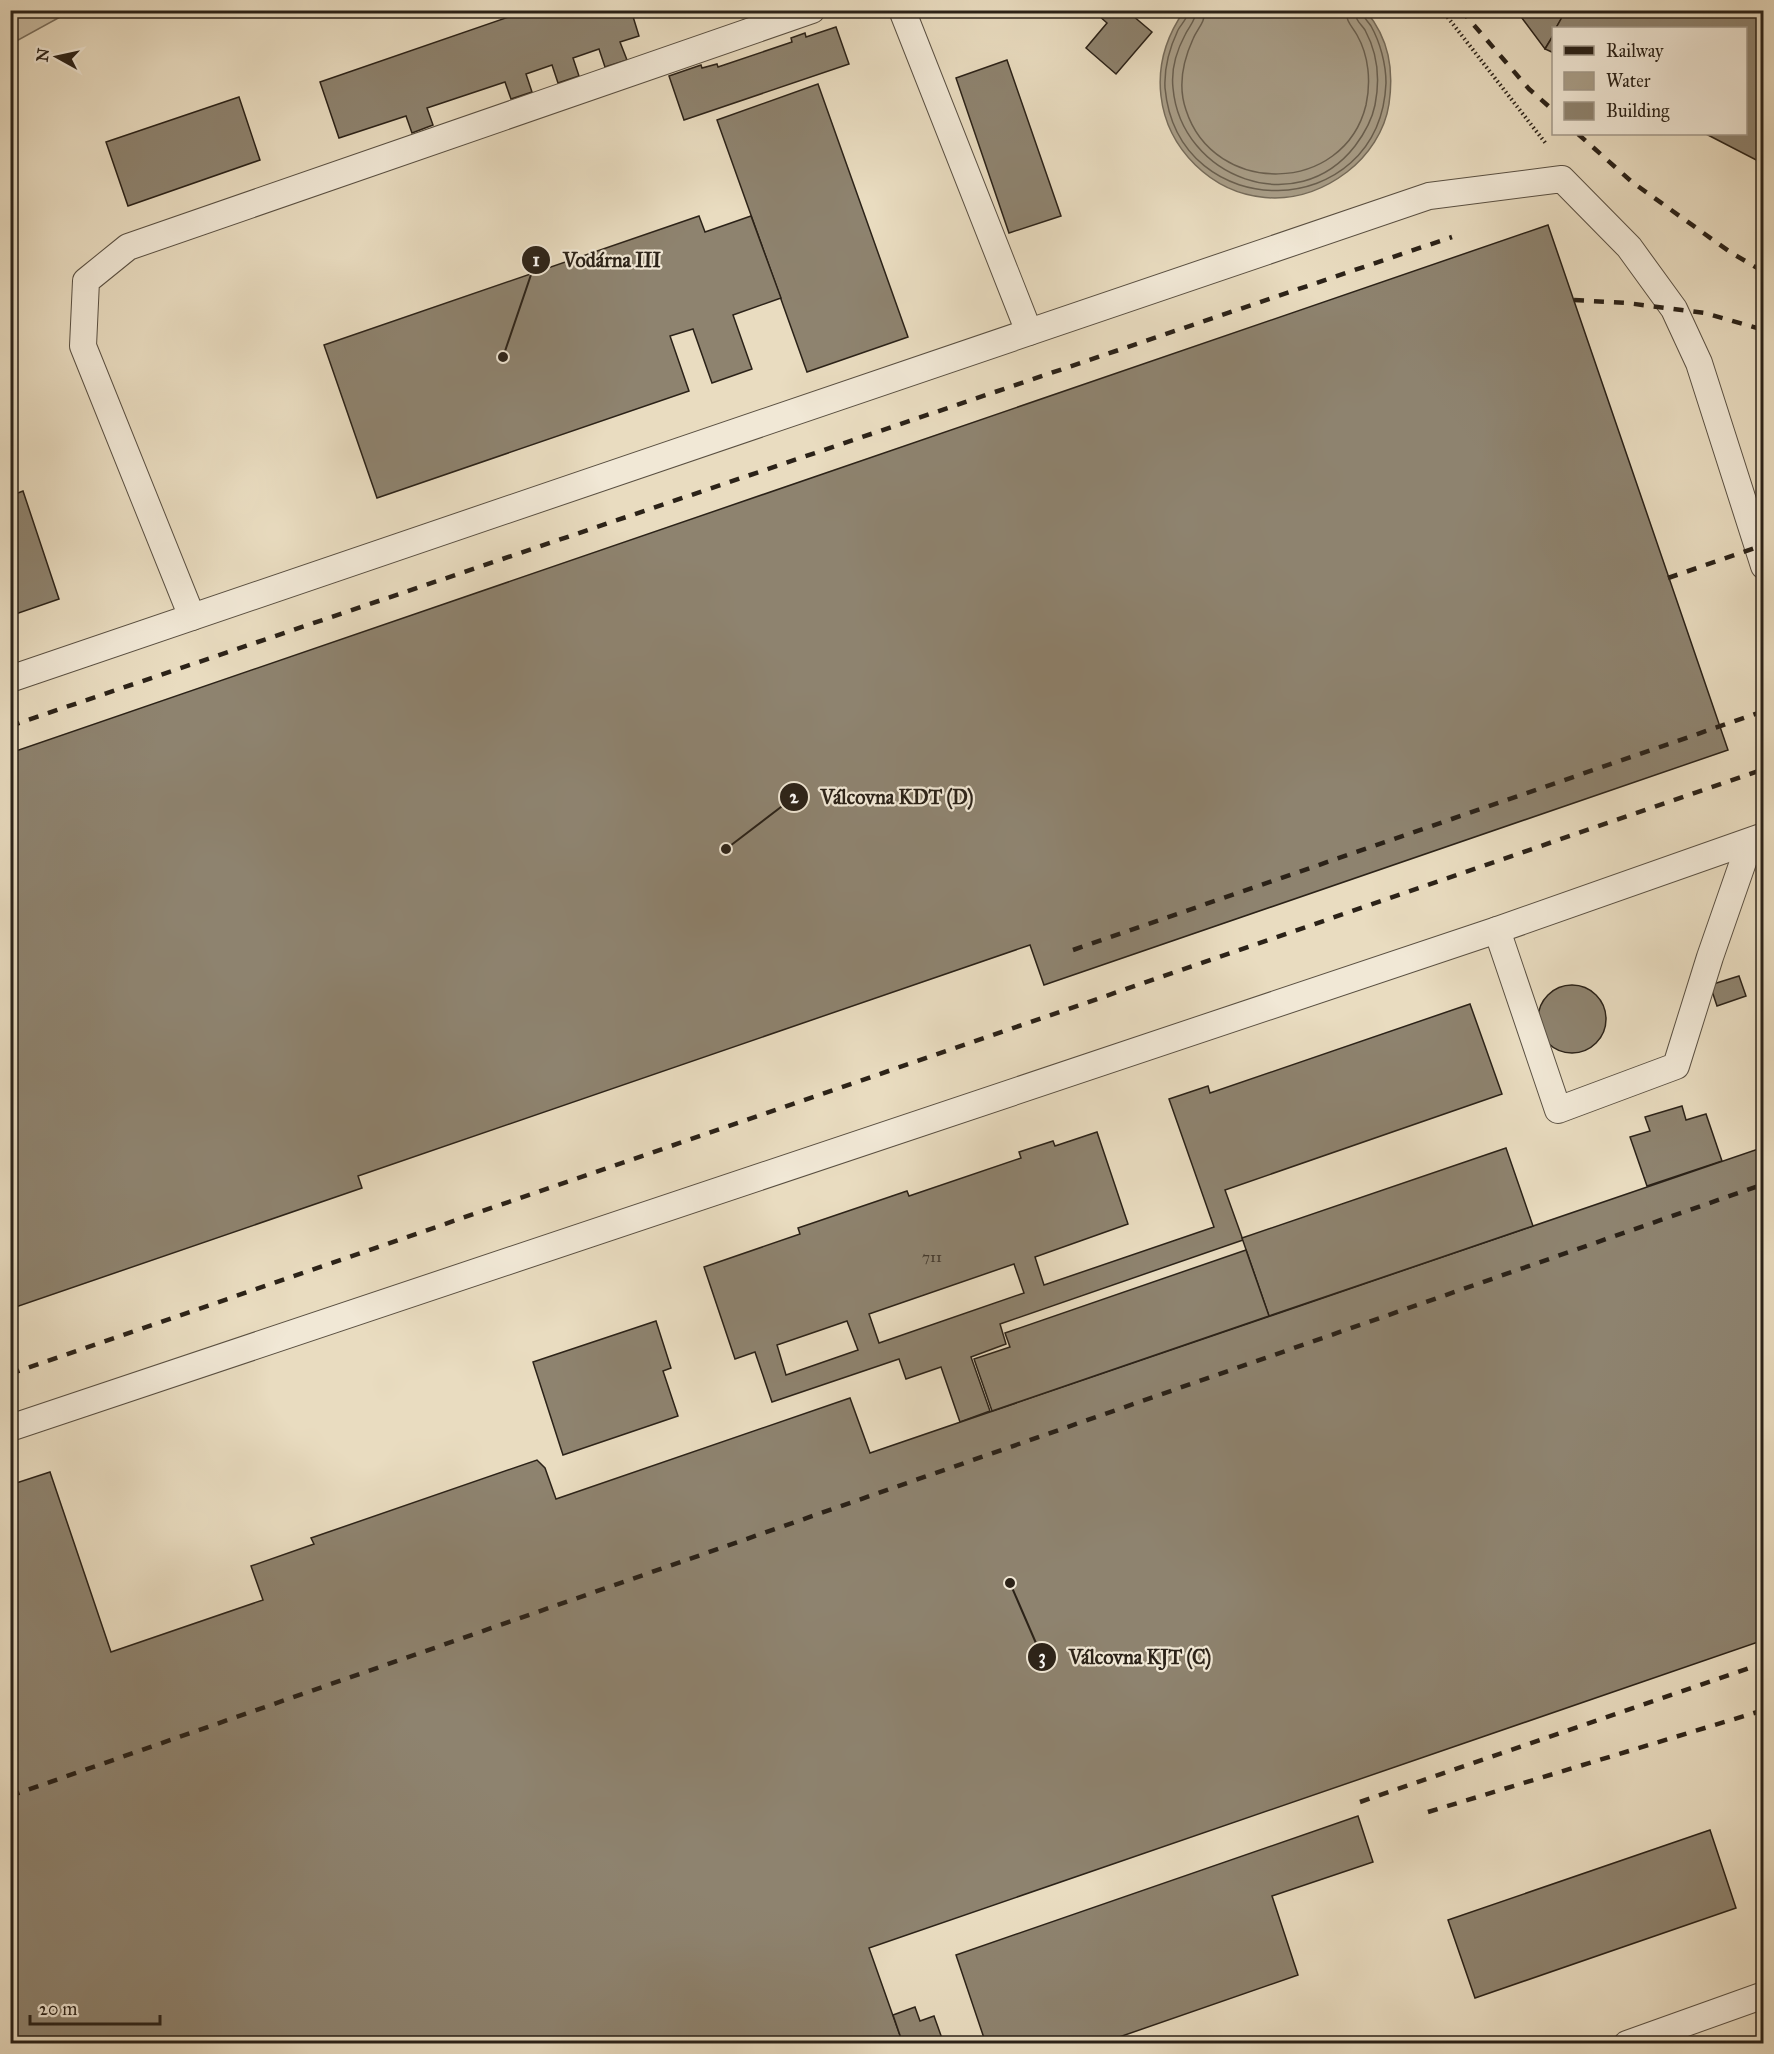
<svg xmlns="http://www.w3.org/2000/svg" width="1774" height="2054" viewBox="0 0 1774 2054" font-family="'IM FELL Great Primer',serif">
  <style>
    .green { fill: #c9bca3; stroke: #7a6f5e; stroke-width: 1.5 }
    .water { fill: #a89d87; stroke: #766c5b; stroke-width: 1.5 }
    .lines { fill: none; stroke-linecap: round; stroke-linejoin: round }
    .shore { stroke: #6a6050; stroke-width: 1.5 }
    .building { fill: #8e836f; stroke: #2b2218; stroke-width: 1.5; fill-rule: evenodd }
    .lane-casing { stroke: #5a5042; stroke-width: 28 }
    .path { stroke: #2b2218; stroke-width: 4; stroke-dasharray: 1.5 3; stroke-linecap: butt }
    .lane { stroke: #f1e8d6; stroke-width: 26 }
    .rail { stroke: #2b2218; stroke-width: 4.5; stroke-dasharray: 10 10; stroke-linecap: butt }
    .labels { text-anchor: middle; stroke-width: 4.5; stroke-linejoin: round; paint-order: stroke }
    .number-label { font-size: 15px; fill: #443a2e }
    .leader { fill: none; stroke: #2b2218; stroke-width: 2 }
    .callout-dot { fill: #2b2218; stroke: #f1e8d6; stroke-width: 2 }
    .mark-label { font-size: 18px; text-anchor: middle; font-weight: bold; fill: #fff }
    .callout-label { font-size: 20px; text-anchor: middle; font-weight: bold; fill: #2b2218; stroke: #f1e8d6; stroke-width: 4.5; stroke-linejoin: round; paint-order: stroke }
  </style>
  <rect width="100%" height="100%" fill="#e9dcc0"/>
  <filter id="stains"><feTurbulence type="fractalNoise" baseFrequency=".00333" numOctaves="4"/><feColorMatrix values="0 0 0 0 .2 0 0 0 0 .09 0 0 0 0 .02 0 0 0 .5 -.17"/></filter>
  <radialGradient id="worn" r=".72"><stop offset=".6" stop-color="#630" stop-opacity="0"/><stop offset="1" stop-color="#630" stop-opacity=".3"/></radialGradient>
  <polygon class="green" points="11,10 71,10 71,11 11,44"/>
  <path class="water" d="M 1184,11 L 1366,11 C 1389,39 1394,69 1389,104 C 1385,131 1368,156 1347,172 C 1239,254 1105,125 1184,11 Z"/>
  <g class="lines">
    <g class="shore">
      <path d="M 1189,10 C 1188,18 1182,23 1178,30 C 1170,47 1164,69 1165,88 C 1178,227 1380,224 1386,83 C 1386,64 1380,42 1371,26 C 1367,20 1363,18 1362,10"/>
      <path d="M 1196,10 C 1196,21 1189,26 1185,35 C 1177,50 1171,70 1173,88 C 1181,178 1297,221 1355,146 C 1364,134 1372,120 1375,105 C 1380,80 1378,54 1365,30 C 1360,23 1355,20 1355,10"/>
      <path d="M 1205,10 C 1205,23 1197,29 1193,39 C 1183,61 1178,87 1186,110 C 1214,197 1344,195 1366,105 C 1371,82 1369,56 1357,35 C 1352,26 1346,22 1346,10"/>
    </g>
  </g>
  <g class="building">
    <polygon points="529,10 631,10 639,36 620,42 627,60 605,67 599,49 573,58 579,76 558,83 552,65 526,74 532,92 511,99 505,82 427,108 433,125 412,133 406,116 339,138 320,82"/>
    <polygon points="1102,10 1126,10 1152,32 1116,74 1086,48 1107,23 1098,15"/>
    <polygon points="1516,10 1566,10 1556,28 1554,28 1554,34 1545,49"/>
    <polygon points="1566,10 1764,10 1764,164 1706,134 1746,134 1746,28 1556,28"/>
    <polygon points="836,27 849,64 684,120 669,76 701,65 702,68 717,64 718,67 792,42 791,38 805,33 806,37"/>
    <polygon points="1554,34 1554,53 1545,49"/>
    <polygon points="1007,60 1061,216 1009,233 956,78"/>
    <polygon points="818,84 908,337 807,372 717,120"/>
    <polygon points="239,97 260,160 128,206 106,142"/>
    <polygon points="699,216 705,232 751,216 781,298 733,315 752,369 712,383 693,329 670,336 689,391 377,498 324,345"/>
    <polygon points="1548,225 1728,750 1044,985 1030,945 358,1176 362,1188 10,1309 10,753"/>
    <polygon points="23,491 59,599 10,616 10,496"/>
    <polygon points="1739,976 1746,996 1717,1006 1710,985"/>
    <circle cx="1572" cy="1019" r="34"/>
    <path d="M 1470,1004 L 1502,1094 L 1225,1190 L 1243,1240 L 1000,1324 L 1006,1344 L 971,1357 L 990,1411 L 960,1422 L 941,1367 L 906,1379 L 899,1359 L 772,1402 L 755,1352 L 735,1359 L 704,1267 L 800,1234 L 798,1228 L 907,1191 L 909,1196 L 1021,1158 L 1019,1152 L 1053,1141 L 1055,1146 L 1097,1132 L 1128,1224 L 1035,1257 L 1044,1285 L 1214,1227 L 1169,1099 L 1208,1086 L 1210,1093 ZM 1014,1264 L 1024,1293 L 879,1343 L 869,1314 ZM 847,1321 L 858,1350 L 786,1375 L 777,1345 Z"/>
    <polygon points="1682,1106 1686,1120 1706,1114 1722,1161 1647,1186 1630,1137 1650,1131 1645,1117"/>
    <polygon points="1764,1147 1764,1640 869,1948 903,2044 10,2044 10,1485 50,1472 111,1652 263,1600 251,1566 314,1544 311,1538 537,1460 545,1468 556,1499 850,1398 870,1453"/>
    <polygon points="1506,1148 1533,1226 1269,1316 1242,1238"/>
    <polygon points="1246,1250 1269,1316 992,1411 974,1359 1010,1347 1005,1333"/>
    <polygon points="656,1321 671,1368 663,1371 678,1416 563,1455 533,1362"/>
    <polygon points="1358,1816 1373,1862 1272,1896 1298,1975 1099,2044 986,2044 956,1955"/>
    <polygon points="1710,1830 1736,1908 1475,1998 1448,1920"/>
    <polygon points="915,2007 920,2021 934,2016 944,2044 903,2044 893,2015"/>
  </g>
  <g class="lines">
    <defs>
      <g id="lane">
        <polyline points="902,10 1029,332"/>
        <polyline points="192,617 83,346 86,281 128,247 812,10"/>
        <polyline points="10,679 1429,196 1562,179 1629,247 1674,309 1699,363 1764,566"/>
        <polyline points="1497,930 1558,1110 1676,1066 1710,957 1750,842"/>
        <polyline points="10,1428 1497,930 1764,836"/>
        <polyline points="1627,2044 1764,1995"/>
      </g>
    </defs>
    <use href="#lane" class="lane-casing"/>
    <polyline class="path" points="1442,10 1547,145"/>
    <use href="#lane" class="lane"/>
    <g class="rail">
      <polyline points="1461,10 1529,89 1554,111"/>
      <polyline points="1578,134 1632,182 1730,252 1764,272"/>
      <polyline points="1574,300 1627,303 1705,313 1764,330"/>
      <polyline points="1668,578 1764,545"/>
      <polyline points="10,726 1452,237"/>
      <polyline points="1073,950 1764,711"/>
      <polyline points="10,1374 1764,769"/>
      <polyline points="10,1796 1764,1184"/>
      <polyline points="1360,1802 1764,1663"/>
      <polyline points="1428,1812 1764,1710"/>
    </g>
  </g>
  <g class="labels">
    <g class="number-label">
      <text x="932" y="1262">711</text>
    </g>
  </g>
  <path class="leader" d="M503 357L536 260M726 849L794 797M1010 1583L1042 1657"/>
  <g class="callout-dot">
    <circle cx="503" cy="357" r="6"/>
    <circle cx="726" cy="849" r="6"/>
    <circle cx="1010" cy="1583" r="6"/>
    <circle cx="536" cy="260" r="15"/>
    <circle cx="794" cy="797" r="15"/>
    <circle cx="1042" cy="1657" r="15"/>
  </g>
  <g class="mark-label">
    <text x="536" y="266">1</text>
    <text x="794" y="803">2</text>
    <text x="1042" y="1663">3</text>
  </g>
  <g class="callout-label">
    <text x="612" y="267">Vodárna III</text>
    <text x="897" y="804">Válcovna KDT (D)</text>
    <text x="1140" y="1664">Válcovna KJT (C)</text>
  </g>
  <rect width="1774" height="2054" fill="none" stroke="#e9dcc0" stroke-width="36"/>
  <rect x="12" y="12" width="1750" height="2030" fill="none" stroke="#2b2218" stroke-width="3"/>
  <rect x="18" y="18" width="1738" height="2018" fill="none" stroke="#2b2218" stroke-width="1.5"/>
  <rect x="1552" y="27" width="195" height="108" fill="#f1e8d6" stroke="#a2998a" stroke-width="1.5"/>
  <rect x="1564" y="46" width="30" height="9" fill="#2b2218" stroke="#a2998a" stroke-width="1.5"/>
  <text x="1606" y="57" font-size="18" fill="#2b2218">Railway</text>
  <rect x="1564" y="72" width="30" height="18" fill="#a89d87" stroke="#a2998a" stroke-width="1.5"/>
  <text x="1606" y="87" font-size="18" fill="#2b2218">Water</text>
  <rect x="1564" y="102" width="30" height="18" fill="#8e836f" stroke="#a2998a" stroke-width="1.5"/>
  <text x="1606" y="117" font-size="18" fill="#2b2218">Building</text>
  <g transform="translate(57 57) rotate(278)" stroke="#f1e8d6" stroke-width="4.5" paint-order="stroke">
  <path d="M0-4.5L10 22L0 15L-10 22Z" fill="#2b2218"/>
  <text y="-9" font-size="16" font-weight="bold" text-anchor="middle" fill="#2b2218">N</text>
  </g>
  <path d="M30 2015v9h130v-9" fill="none" stroke="#2b2218" stroke-width="3"/>
  <text x="39" y="2015" font-size="18" fill="#2b2218" stroke="#f1e8d6" stroke-width="4.5" paint-order="stroke">20 m</text>
  <rect width="100%" height="100%" filter="url(#stains)"/>
  <rect width="100%" height="100%" fill="url(#worn)"/>
</svg>
